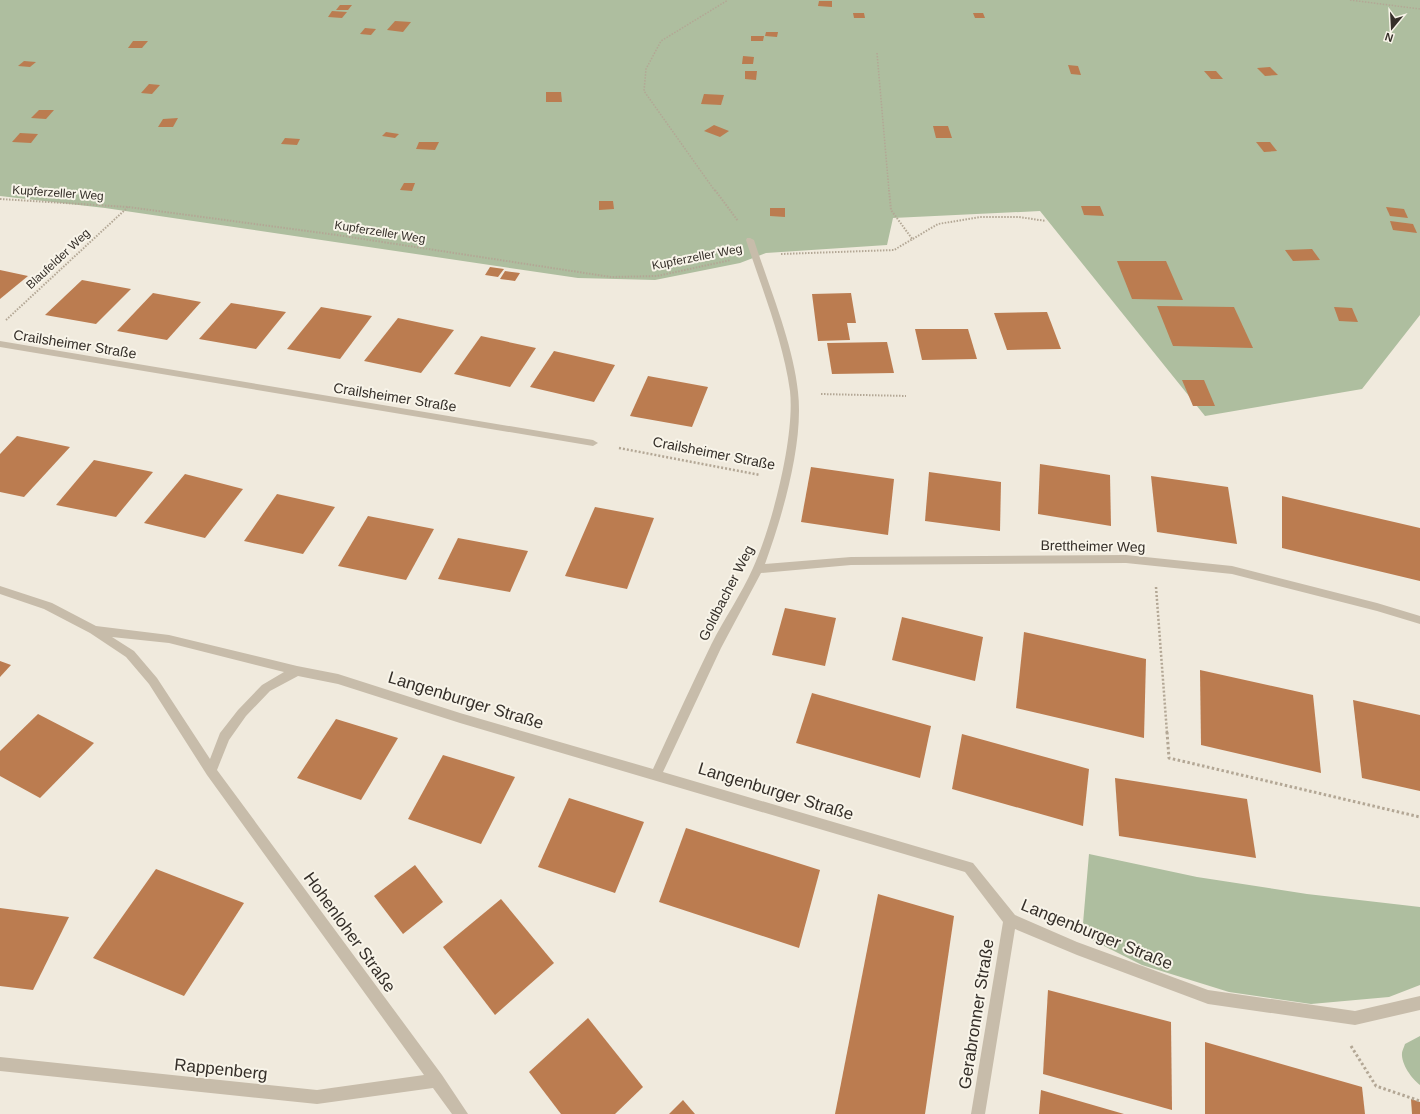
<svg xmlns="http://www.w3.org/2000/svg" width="1420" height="1114" viewBox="0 0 1420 1114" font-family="Arial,sans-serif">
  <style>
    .green { fill: #aebe9f }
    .building { fill: #bb7c50 }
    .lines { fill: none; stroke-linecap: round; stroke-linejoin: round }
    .path-far3 { stroke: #b3a795; stroke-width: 1.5; stroke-dasharray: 1.5 1.5; stroke-linecap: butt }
    .path-far2 { stroke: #b3a795; stroke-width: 2; stroke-dasharray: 1.5 1.5; stroke-linecap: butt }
    .path-far1 { stroke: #b3a795; stroke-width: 2.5; stroke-dasharray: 2 2; stroke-linecap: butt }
    .path { stroke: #b3a795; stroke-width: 3; stroke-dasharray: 2.5 2.5; stroke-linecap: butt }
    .minor { fill: #c7bcaa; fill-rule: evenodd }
    .labels { text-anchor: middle; stroke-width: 4; stroke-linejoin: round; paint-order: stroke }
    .far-street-label { font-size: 12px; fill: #352f29; stroke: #f8f4e9 }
    .street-label { font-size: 14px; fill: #352f29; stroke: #f8f4e9 }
    .near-street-label { font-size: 17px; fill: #352f29; stroke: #f8f4e9 }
  </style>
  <rect width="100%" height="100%" fill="#f0eadd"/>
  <g class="green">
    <polygon points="0,0 1420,0 1420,315 1362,389 1205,416 1040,211 893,218 887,245 766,253 740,263 655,280 578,278 105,208 0,196"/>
    <polygon points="1089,854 1197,877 1307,894 1420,907 1420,985 1389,997 1311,1004 1229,992 1142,965 1082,935"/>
    <path d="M 1420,1036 L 1420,1085 C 1412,1079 1401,1064 1402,1053 C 1402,1051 1404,1047 1405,1044 Z"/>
  </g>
  <g class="building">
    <polygon points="819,1 832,1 832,7 818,6"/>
    <polygon points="340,5 352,5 348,10 336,10"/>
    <polygon points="332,11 347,12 342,18 328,17"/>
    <polygon points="853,13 864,13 865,18 854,18"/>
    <polygon points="973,13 983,13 985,18 975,18"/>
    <polygon points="395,21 411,22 403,32 387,30"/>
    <polygon points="365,28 376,29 371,35 360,34"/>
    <polygon points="766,32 778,32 777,37 765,36"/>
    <polygon points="751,36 764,36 763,41 751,41"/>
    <polygon points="133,41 148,41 142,48 128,48"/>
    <polygon points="743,56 754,57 753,64 742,64"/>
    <polygon points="24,61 36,62 30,67 18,66"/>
    <polygon points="1068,65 1078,66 1081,75 1071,74"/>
    <polygon points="1270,67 1278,75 1265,76 1257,68"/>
    <polygon points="745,71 757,71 756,80 745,79"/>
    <polygon points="1204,71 1216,71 1223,79 1211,79"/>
    <polygon points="149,84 160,85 152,94 141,93"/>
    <polygon points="546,92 561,92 562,102 546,102"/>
    <polygon points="704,94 724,95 721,105 701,104"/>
    <polygon points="39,110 54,110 46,119 31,118"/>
    <polygon points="178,118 173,127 158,127 163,119"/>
    <polygon points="714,125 729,131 720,137 704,131"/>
    <polygon points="933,126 948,126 952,138 936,138"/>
    <polygon points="386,132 399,134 395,138 382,136"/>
    <polygon points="20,133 38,134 31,143 12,142"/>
    <polygon points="285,138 300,139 297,145 281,144"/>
    <polygon points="419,142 439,142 435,150 416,149"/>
    <polygon points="1256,142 1270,142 1277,151 1264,152"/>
    <polygon points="404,183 415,183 412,191 400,190"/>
    <polygon points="599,201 613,201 614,209 599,210"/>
    <polygon points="1081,206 1100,206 1104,216 1084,215"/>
    <polygon points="1386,207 1404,209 1408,218 1390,216"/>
    <polygon points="770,208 785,208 785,217 770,216"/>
    <polygon points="1390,221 1413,224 1417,233 1393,230"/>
    <polygon points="1312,249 1320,260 1293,261 1285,250"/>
    <polygon points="1117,261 1166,261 1183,300 1132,299"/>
    <polygon points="490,267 504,269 498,277 485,275"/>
    <polygon points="0,270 28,276 0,299"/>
    <polygon points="505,271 520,273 515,281 500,279"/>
    <polygon points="82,280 131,289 96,324 45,315"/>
    <polygon points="153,293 201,302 167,340 117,331"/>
    <polygon points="851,293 856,323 847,323 850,340 818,341 812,294"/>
    <polygon points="231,303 286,312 256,349 199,339"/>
    <polygon points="1157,306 1234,307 1253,348 1173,346"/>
    <polygon points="321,307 372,316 340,359 287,349"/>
    <polygon points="1334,307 1352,308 1358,322 1339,321"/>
    <polygon points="1047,312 1061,349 1007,350 994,313"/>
    <polygon points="398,318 454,330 421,373 364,361"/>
    <polygon points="915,329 968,329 977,359 922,360"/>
    <polygon points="481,336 536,348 510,387 454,374"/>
    <polygon points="887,342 894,373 832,374 827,343"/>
    <polygon points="554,351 615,365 594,402 530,387"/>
    <polygon points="648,376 708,387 692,427 630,416"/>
    <polygon points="1182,380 1204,380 1215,406 1193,406"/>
    <polygon points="17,436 70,447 24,497 0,492 0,454"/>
    <polygon points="94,460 153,472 116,517 56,505"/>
    <polygon points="1040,464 1110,475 1111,526 1038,514"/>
    <polygon points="811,467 894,479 888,535 801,522"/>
    <polygon points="929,472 1001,482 1000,531 925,521"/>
    <polygon points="185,474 243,489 205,538 144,523"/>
    <polygon points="1151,476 1228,487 1237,544 1157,532"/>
    <polygon points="277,494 335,507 303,554 244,541"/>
    <polygon points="1282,496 1420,528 1420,581 1282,548"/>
    <polygon points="595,507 654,518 627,589 565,576"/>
    <polygon points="368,516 434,529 406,580 338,566"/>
    <polygon points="458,538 528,551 510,592 438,579"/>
    <polygon points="785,608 836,618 825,666 772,655"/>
    <polygon points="902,617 983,637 975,681 892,660"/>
    <polygon points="1024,632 1146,659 1144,738 1016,708"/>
    <polygon points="0,661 11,665 0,677"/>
    <polygon points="1200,670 1313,695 1321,773 1201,745"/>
    <polygon points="812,693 931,726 920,778 796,743"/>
    <polygon points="1353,700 1420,715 1420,791 1362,778"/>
    <polygon points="38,714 94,743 40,798 0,776 0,751"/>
    <polygon points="336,719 398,738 361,800 297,778"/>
    <polygon points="962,734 1089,769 1083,826 952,789"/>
    <polygon points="443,755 515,777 481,844 408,819"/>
    <polygon points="1115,778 1247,799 1256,858 1119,836"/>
    <polygon points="569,798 644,822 615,893 538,867"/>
    <polygon points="686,828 820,870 799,948 659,902"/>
    <polygon points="415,865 443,902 403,934 374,896"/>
    <polygon points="156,869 244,903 184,996 93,958"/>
    <polygon points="878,894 954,916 925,1114 835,1114"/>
    <polygon points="501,899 554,963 495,1015 443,947"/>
    <polygon points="0,908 69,917 33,990 0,986"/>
    <polygon points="1048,990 1171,1022 1172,1110 1043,1074"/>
    <polygon points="588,1018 643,1087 615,1114 561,1114 529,1072"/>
    <polygon points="1205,1042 1362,1087 1365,1114 1205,1114"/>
    <polygon points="1041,1090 1124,1114 1039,1114"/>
    <polygon points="1411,1099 1420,1102 1420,1114 1412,1114"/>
    <polygon points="683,1100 695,1114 669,1114"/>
  </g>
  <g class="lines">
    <g class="path-far3">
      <polyline points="1350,0 1420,9"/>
      <polyline points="877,53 889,191"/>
      <polyline points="715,191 644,91 646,69 661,41 728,0"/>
    </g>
    <g class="path-far2">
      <polyline points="715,190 738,221"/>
      <polyline points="889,190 891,210 913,240"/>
      <polyline points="0,199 128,207 337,235 611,277 657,276 731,260"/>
      <polyline points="781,254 894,250 938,224 980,217 1019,217 1046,221"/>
      <polyline points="6,320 128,207"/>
      <polyline points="821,394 906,396"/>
    </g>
    <g class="path-far1">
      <polyline points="619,448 760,475"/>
      <polyline points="1156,587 1167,733"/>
    </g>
    <g class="path">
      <polyline points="1167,732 1169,758 1420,817"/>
      <polyline points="1351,1046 1376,1086 1420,1101"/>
    </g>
    <g class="minor">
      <path d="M 747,238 L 750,238 L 754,240 C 769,287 793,343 798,392 C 804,443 782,517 765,564 L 851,557 L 1126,555 L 1232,566 L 1377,603 L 1420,616 L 1420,624 L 1377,611 L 1232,574 L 1126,563 L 851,565 L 761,573 L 721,648 L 663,772 L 973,863 L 1015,915 L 1077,942 L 1208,990 L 1355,1011 L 1420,996 L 1420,1010 L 1355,1025 L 1208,1004 L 1077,955 L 1015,929 L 985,1114 L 971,1114 L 1003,922 L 965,872 L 460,723 L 338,684 L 298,676 L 270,691 L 246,716 L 229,740 L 217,770 L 442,1075 L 468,1114 L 452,1114 L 433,1088 L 317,1104 L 0,1071 L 0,1057 L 317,1090 L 424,1075 L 207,775 L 149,684 L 126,657 L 90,633 L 44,609 L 0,594 L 0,586 L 52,603 L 96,626 L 169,635 L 297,666 L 338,674 L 460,713 L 653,769 C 672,728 691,686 711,645 C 724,619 741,595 753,568 C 772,526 795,437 790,391 C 783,340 762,289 746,240 ZM 112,637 L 169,643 L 284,672 L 262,685 L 238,710 L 220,733 L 210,759 L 157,678 L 134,651 Z"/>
      <polygon points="0,341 593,440 598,443 593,446 0,347"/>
    </g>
  </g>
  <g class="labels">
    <g class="far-street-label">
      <text transform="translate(58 193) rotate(4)" y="4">Kupferzeller Weg</text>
      <text transform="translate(380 232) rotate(9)" y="4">Kupferzeller Weg</text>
      <text transform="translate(697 257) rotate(-11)" y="4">Kupferzeller Weg</text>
      <text transform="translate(58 259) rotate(-43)" y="4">Blaufelder Weg</text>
    </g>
    <g class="street-label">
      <text transform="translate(75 344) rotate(9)" y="5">Crailsheimer Straße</text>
      <text transform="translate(395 397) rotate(9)" y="5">Crailsheimer Straße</text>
      <text transform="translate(714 453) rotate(11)" y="5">Crailsheimer Straße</text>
      <text transform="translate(1093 546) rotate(1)" y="5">Brettheimer Weg</text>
      <text transform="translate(726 593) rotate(-63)" y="5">Goldbacher Weg</text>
    </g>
    <g class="near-street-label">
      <text transform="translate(466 700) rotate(17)" y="6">Langenburger Straße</text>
      <text transform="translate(776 791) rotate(17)" y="6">Langenburger Straße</text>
      <text transform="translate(350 932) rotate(54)" y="6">Hohenloher Straße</text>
      <text transform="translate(1097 934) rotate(22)" y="6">Langenburger Straße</text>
      <text transform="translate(976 1014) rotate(-81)" y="6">Gerabronner Straße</text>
      <text transform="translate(221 1069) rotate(6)" y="6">Rappenberg</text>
    </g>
  </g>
  <g transform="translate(1392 28) rotate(198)" stroke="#f8f4e9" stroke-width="3" paint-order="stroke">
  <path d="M0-3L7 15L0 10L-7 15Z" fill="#352f29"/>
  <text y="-6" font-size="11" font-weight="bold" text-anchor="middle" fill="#352f29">N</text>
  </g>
</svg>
